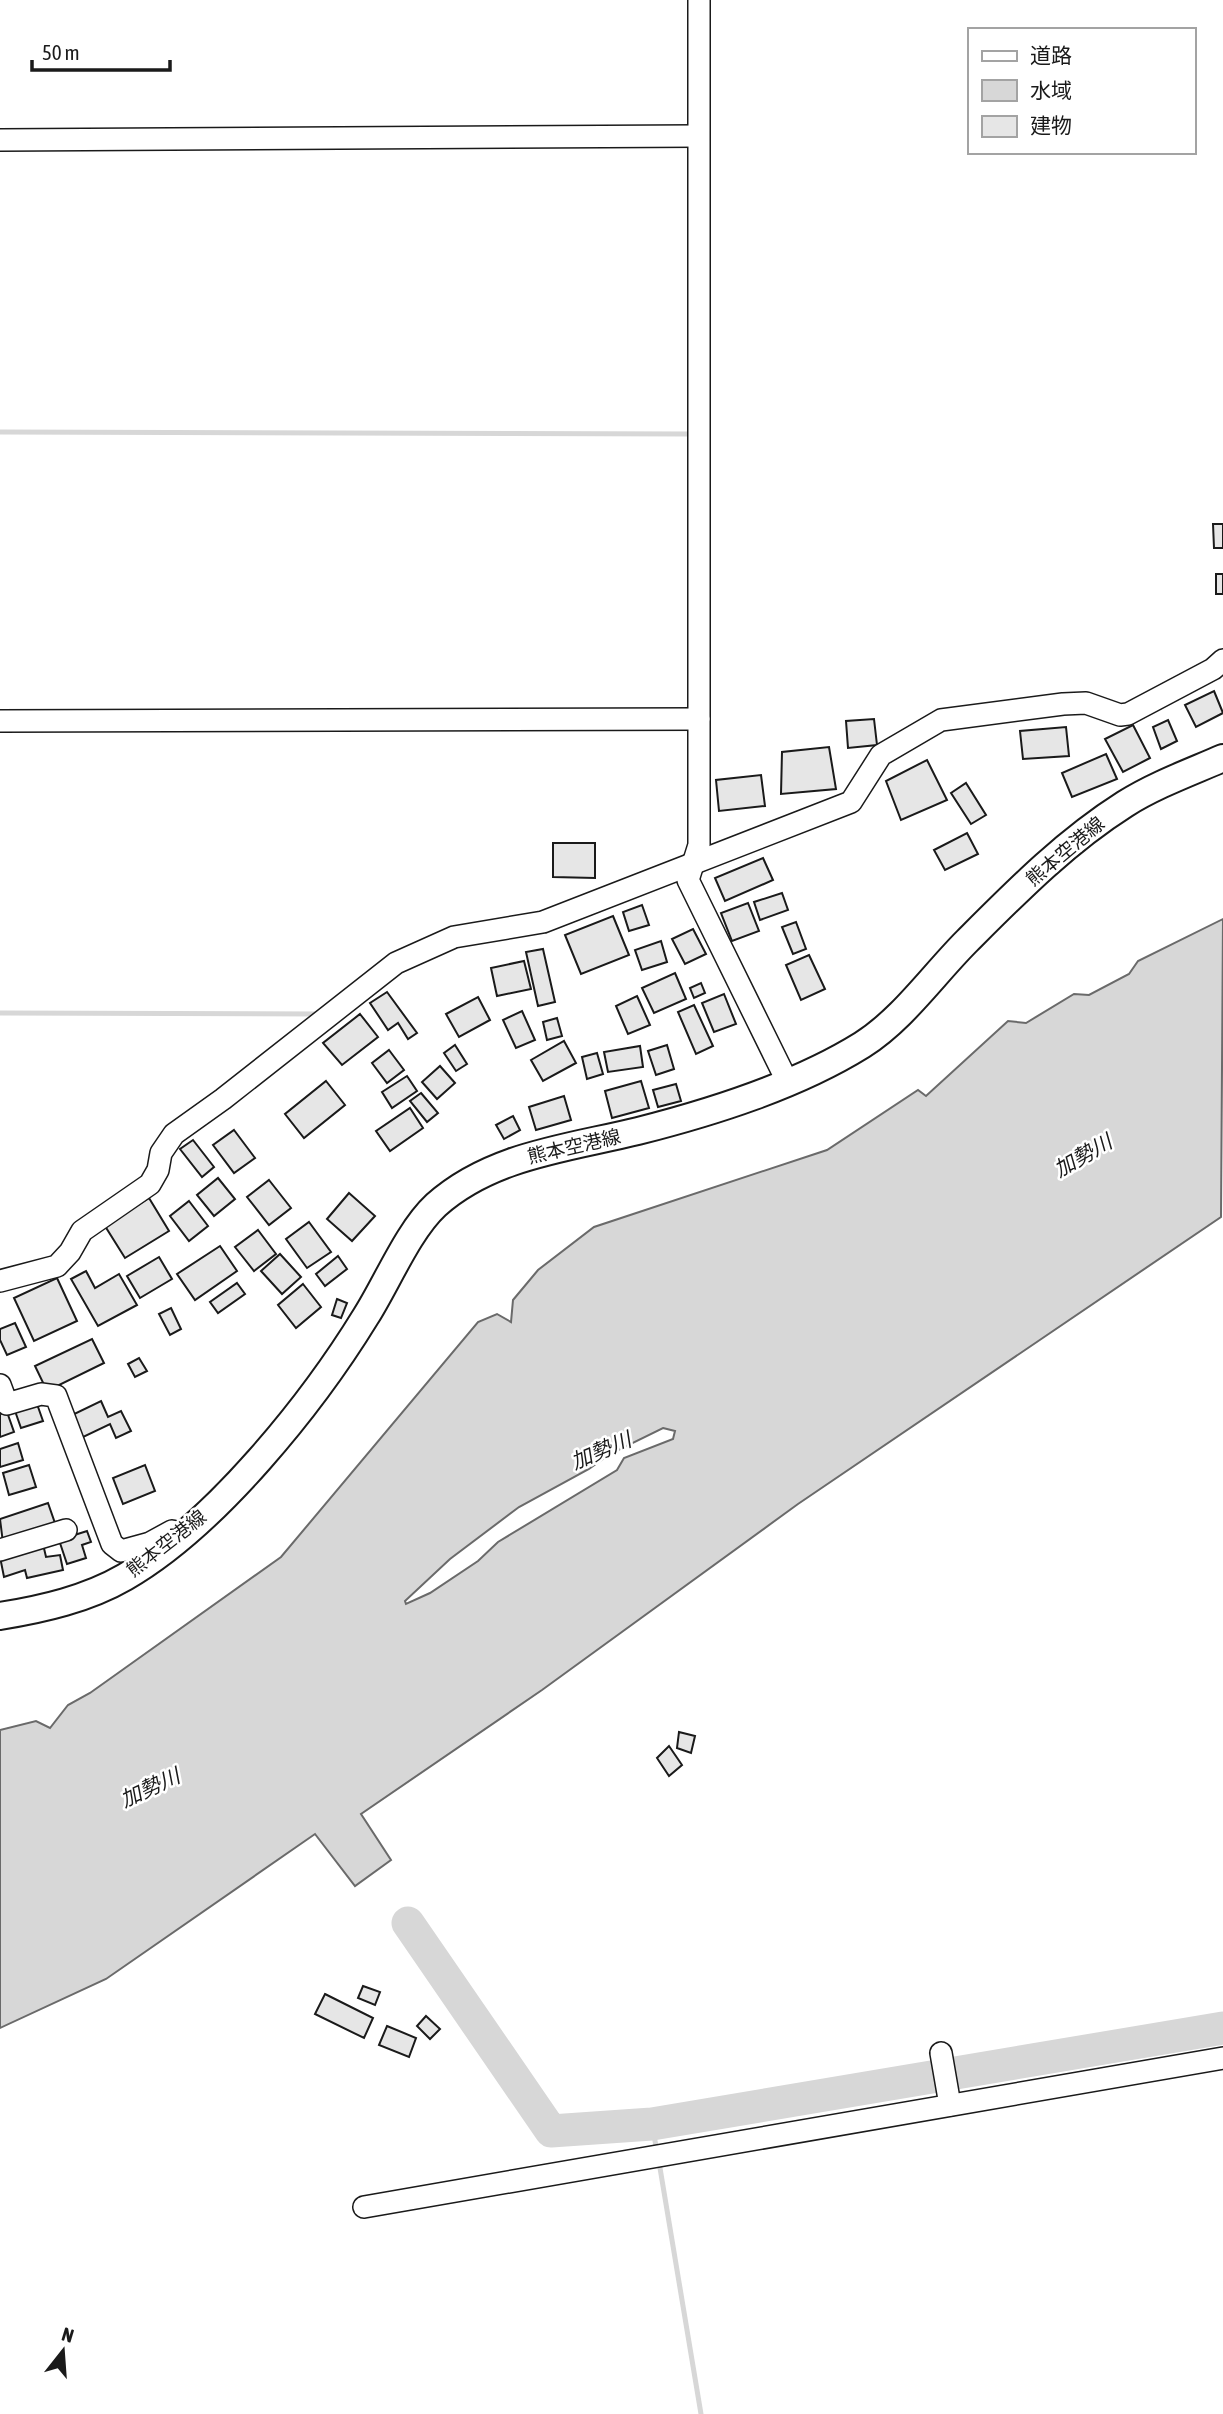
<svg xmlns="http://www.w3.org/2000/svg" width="1223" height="2414" viewBox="0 0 1223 2414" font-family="'Asap Condensed','Noto Sans JP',sans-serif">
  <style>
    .water { fill: #d7d7d7; stroke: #6a6a6a; stroke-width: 2; fill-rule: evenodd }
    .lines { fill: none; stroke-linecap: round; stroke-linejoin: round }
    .stream { stroke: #d7d7d7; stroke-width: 5 }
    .river { stroke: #d7d7d7; stroke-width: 33 }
    .building { fill: #e6e6e6; stroke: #1a1a1a; stroke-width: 2 }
    .minor-casing { stroke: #1a1a1a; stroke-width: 24 }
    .major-casing { stroke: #1a1a1a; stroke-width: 30 }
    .minor { stroke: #fff; stroke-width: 21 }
    .major { stroke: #fff; stroke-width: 26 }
    .labels { text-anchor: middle; stroke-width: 5; stroke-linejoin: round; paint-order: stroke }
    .street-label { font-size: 19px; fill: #1a1a1a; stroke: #fff }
    .water-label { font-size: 21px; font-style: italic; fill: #1a1a1a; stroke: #fff }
  </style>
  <rect width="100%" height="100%" fill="#fff"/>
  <path class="water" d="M 1223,919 L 1221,1217 L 798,1504 L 542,1690 L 361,1814 L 391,1860 L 355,1886 L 315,1834 L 106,1979 L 0,2028 L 0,1730 L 36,1721 L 50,1728 L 68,1705 L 90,1693 L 281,1557 L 478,1322 L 497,1314 L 511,1322 L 513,1300 L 538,1270 L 594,1227 L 827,1150 L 918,1090 L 926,1096 L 1008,1021 L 1026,1023 L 1074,994 L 1089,995 L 1129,974 L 1138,961 ZM 663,1428 L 675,1431 L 673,1439 L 624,1458 L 617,1470 L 498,1542 L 478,1561 L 430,1593 L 406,1604 L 405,1601 L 450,1559 L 519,1507 L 589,1469 L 610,1454 Z"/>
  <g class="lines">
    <g class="stream">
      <polyline points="0,432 691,434"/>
      <polyline points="0,1013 319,1014"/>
      <polyline points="652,2124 657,2152"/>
      <polyline points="659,2162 701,2414"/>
    </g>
    <polyline class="river" points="408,1923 551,2131 652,2124 1223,2028"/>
  </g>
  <g class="building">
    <polygon points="1213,524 1223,524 1223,548 1214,548"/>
    <rect x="1216" y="574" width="7" height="20"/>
    <polygon points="1214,691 1223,713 1196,727 1185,705"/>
    <polygon points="874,719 877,745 848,748 846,721"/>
    <polygon points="1168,720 1177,741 1161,749 1153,727"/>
    <polygon points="1133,725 1150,758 1123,772 1105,739"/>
    <polygon points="1066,727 1069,756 1023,759 1020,731"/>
    <polygon points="829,747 836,789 781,794 782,752"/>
    <polygon points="1106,754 1117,779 1072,797 1062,773"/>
    <polygon points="927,760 947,800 901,820 886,781"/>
    <polygon points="761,775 765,806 719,811 716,780"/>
    <polygon points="966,783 986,815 971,824 951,793"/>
    <polygon points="967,833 978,854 945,870 934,850"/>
    <polygon points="553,843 595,843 595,878 553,877"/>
    <polygon points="763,858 773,880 725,901 715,878"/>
    <polygon points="782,893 788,910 760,920 754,902"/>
    <polygon points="748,903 759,931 732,941 721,913"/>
    <polygon points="642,905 649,925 629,931 623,912"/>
    <polygon points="613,916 629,955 581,974 565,935"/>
    <polygon points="796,922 806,949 793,954 782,927"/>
    <polygon points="693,929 706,954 685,964 672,939"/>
    <polygon points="661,941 667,962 642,970 635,950"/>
    <polygon points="543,949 555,1002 538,1006 526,952"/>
    <polygon points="809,955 825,989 801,1000 786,965"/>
    <polygon points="524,961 531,989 497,996 491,968"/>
    <polygon points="675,973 686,999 654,1013 642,988"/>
    <polygon points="701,983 705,993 694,998 690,988"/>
    <polygon points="387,992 417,1033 408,1039 398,1023 388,1030 370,1003"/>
    <polygon points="724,994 736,1024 714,1032 702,1003"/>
    <polygon points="637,996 650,1025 628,1034 616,1006"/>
    <polygon points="478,997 490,1020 459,1037 446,1014"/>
    <polygon points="694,1005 713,1046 696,1054 678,1012"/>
    <polygon points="522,1011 535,1040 516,1048 503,1020"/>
    <polygon points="360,1014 378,1037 342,1065 323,1043"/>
    <polygon points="557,1018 562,1036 547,1040 543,1022"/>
    <polygon points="564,1041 576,1063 543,1081 531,1060"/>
    <polygon points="455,1045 467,1064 456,1071 444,1053"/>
    <polygon points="667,1045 674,1069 656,1075 648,1051"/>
    <polygon points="640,1046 643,1067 608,1072 604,1052"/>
    <polygon points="389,1050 404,1070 387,1083 372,1063"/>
    <polygon points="597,1053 603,1074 587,1079 582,1057"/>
    <polygon points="440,1066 455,1083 437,1099 422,1082"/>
    <polygon points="407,1076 417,1091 392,1108 382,1092"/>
    <polygon points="326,1081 345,1105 304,1138 285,1114"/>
    <polygon points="641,1081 649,1108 612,1118 605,1091"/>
    <polygon points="676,1084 681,1101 658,1107 653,1090"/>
    <polygon points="421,1093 438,1113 427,1122 410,1101"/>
    <polygon points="564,1096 571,1120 536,1130 529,1107"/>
    <polygon points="410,1108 423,1128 390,1151 376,1131"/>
    <polygon points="513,1116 520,1130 504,1139 496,1125"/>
    <polygon points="234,1130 255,1158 234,1173 213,1145"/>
    <polygon points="193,1140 214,1167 202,1177 180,1149"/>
    <polygon points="218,1178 235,1199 214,1216 197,1195"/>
    <polygon points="269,1180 291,1208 269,1225 247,1197"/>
    <polygon points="349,1193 375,1216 352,1241 327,1219"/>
    <polygon points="149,1198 169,1231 125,1258 105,1226"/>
    <polygon points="189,1201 208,1226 189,1241 170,1216"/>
    <polygon points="309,1222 331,1252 307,1268 286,1239"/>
    <polygon points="258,1230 276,1254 254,1271 235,1247"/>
    <polygon points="220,1246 237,1271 195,1300 177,1274"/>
    <polygon points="280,1254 301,1277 282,1294 261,1271"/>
    <polygon points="338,1256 347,1269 325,1286 316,1274"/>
    <polygon points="159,1257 172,1279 140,1298 127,1276"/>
    <polygon points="86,1271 95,1288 119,1274 137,1305 98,1326 71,1279"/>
    <polygon points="57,1278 77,1321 34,1341 14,1298"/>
    <polygon points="237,1283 245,1294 218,1313 210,1302"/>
    <polygon points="303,1284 321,1307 296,1328 278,1305"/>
    <polygon points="337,1299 347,1303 341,1318 332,1315"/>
    <polygon points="171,1308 181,1329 170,1335 159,1314"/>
    <polygon points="15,1323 26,1347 7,1355 0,1340 0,1329"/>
    <polygon points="92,1339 104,1363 47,1391 35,1366"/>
    <polygon points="139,1358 147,1371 135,1377 128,1364"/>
    <polygon points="101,1401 108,1417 121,1411 131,1431 116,1438 110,1424 79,1439 68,1417"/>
    <polygon points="37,1404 43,1421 21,1428 15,1411"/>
    <polygon points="7,1412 14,1432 0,1437 0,1414"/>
    <polygon points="18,1443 23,1460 0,1467 0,1449"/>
    <polygon points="29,1465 36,1487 9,1495 3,1473"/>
    <polygon points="145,1465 155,1491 123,1504 113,1478"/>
    <polygon points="48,1503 56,1526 3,1543 0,1519"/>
    <polygon points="87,1531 91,1542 82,1545 86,1558 67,1564 59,1540"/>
    <polygon points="43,1544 46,1557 60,1555 63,1570 27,1578 25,1570 4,1577 0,1557"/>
    <polygon points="679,1732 695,1736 691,1753 677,1748"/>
    <polygon points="669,1746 682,1765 669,1776 657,1758"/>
    <polygon points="363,1986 380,1992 375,2005 358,1998"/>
    <polygon points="325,1994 373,2018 364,2038 315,2014"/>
    <polygon points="426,2016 440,2029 430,2039 417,2026"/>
    <polygon points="387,2026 416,2038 409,2057 379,2045"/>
  </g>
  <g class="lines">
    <defs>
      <g id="minor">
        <polyline points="699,0 699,845 688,880 788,1083"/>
        <polyline points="0,140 698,136"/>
        <polyline points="0,721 699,719"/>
        <polyline points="0,1281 57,1266 70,1252 82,1231 150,1184 158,1170 161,1153 174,1134 223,1099 396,963 454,937 543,922 851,802 881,755 941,720 1063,704 1086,703 1120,715 1128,714 1213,669 1223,660"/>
        <polyline points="0,1385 7,1404 41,1394 56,1396 112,1544 121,1551 150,1543 172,1531 182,1534"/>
        <polyline points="0,1550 66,1530"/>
        <polyline points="941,2053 950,2105"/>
        <polyline points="364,2207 1223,2058"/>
      </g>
      <path id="major" d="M 0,1616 C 43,1609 87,1599 125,1577 C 215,1525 312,1404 366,1316 C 387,1283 408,1231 436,1205 C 492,1155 569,1148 638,1131 C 713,1112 796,1086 862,1045 C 903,1019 933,975 967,941 C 1016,892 1065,842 1125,804 C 1155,785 1191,772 1223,758"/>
    </defs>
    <use href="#minor" class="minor-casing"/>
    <use href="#major" class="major-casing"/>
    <use href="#minor" class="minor"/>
    <use href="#major" class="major"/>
  </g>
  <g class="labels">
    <g class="street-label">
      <text transform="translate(1065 851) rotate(-40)" y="7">熊本空港線</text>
      <text transform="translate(574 1146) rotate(-13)" y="7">熊本空港線</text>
      <text transform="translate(166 1543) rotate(-38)" y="7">熊本空港線</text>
    </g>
    <g class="water-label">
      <text transform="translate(1083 1156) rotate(-30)" y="7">加勢川</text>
      <text transform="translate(601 1451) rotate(-23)" y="7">加勢川</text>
      <text transform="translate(150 1788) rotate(-25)" y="7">加勢川</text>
    </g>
  </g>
  <rect x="968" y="28" width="228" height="126" fill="#ffffff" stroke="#a3a3a3" stroke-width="2"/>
  <rect x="982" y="51" width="35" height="10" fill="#ffffff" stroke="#a3a3a3" stroke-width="2"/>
  <text x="1030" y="63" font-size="21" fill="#1a1a1a">道路</text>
  <rect x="982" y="80" width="35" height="21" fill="#d7d7d7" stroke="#a3a3a3" stroke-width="2"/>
  <text x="1030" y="98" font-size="21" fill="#1a1a1a">水域</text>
  <rect x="982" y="116" width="35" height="21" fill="#e6e6e6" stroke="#a3a3a3" stroke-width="2"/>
  <text x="1030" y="133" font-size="21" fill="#1a1a1a">建物</text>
  <g transform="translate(63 2351) rotate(17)" stroke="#ffffff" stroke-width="5" paint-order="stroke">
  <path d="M0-5L12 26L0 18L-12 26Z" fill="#1a1a1a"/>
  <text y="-10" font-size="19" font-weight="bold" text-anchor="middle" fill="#1a1a1a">N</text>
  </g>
  <path d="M32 60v10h138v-10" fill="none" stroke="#1a1a1a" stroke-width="3.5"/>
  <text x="42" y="60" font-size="21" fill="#1a1a1a" stroke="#ffffff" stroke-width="5" paint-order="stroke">50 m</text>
</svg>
